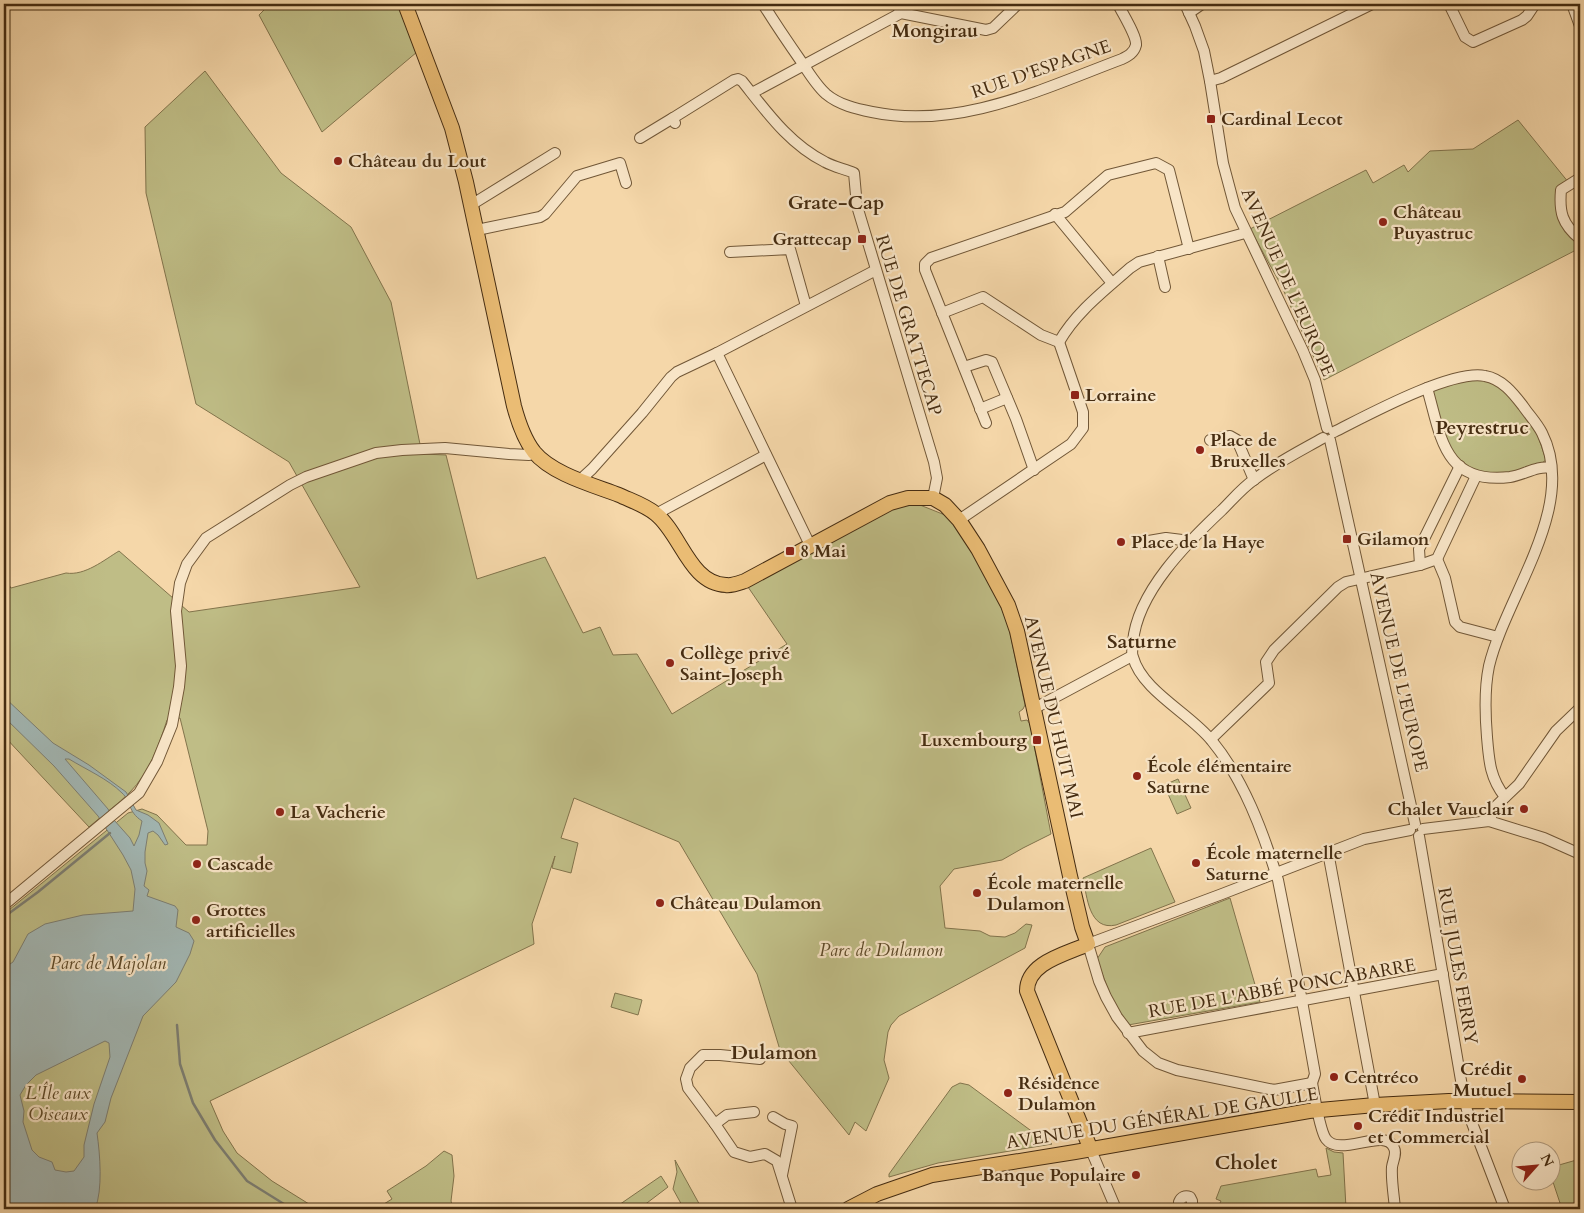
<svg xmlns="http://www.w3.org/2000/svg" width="1584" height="1213" viewBox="0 0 1584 1213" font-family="Cardo,serif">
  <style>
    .green { fill: #bfbd86; stroke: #82744c }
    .water { fill: #a2b7b4; stroke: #7d7f73; fill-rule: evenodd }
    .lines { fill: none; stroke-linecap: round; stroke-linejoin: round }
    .stream { stroke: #7d7f73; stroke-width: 2.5 }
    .minor-casing { stroke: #715737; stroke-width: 12 }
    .major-casing { stroke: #452c11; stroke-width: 16 }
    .minor { stroke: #f8e5c7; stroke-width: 10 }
    .major { stroke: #eabc74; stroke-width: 14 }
    .poi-dot { fill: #8f2418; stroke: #f8e5c7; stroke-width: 2 }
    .labels { text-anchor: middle; stroke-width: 4.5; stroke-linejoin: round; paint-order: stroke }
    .street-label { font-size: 18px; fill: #452c11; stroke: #f8e5c7 }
    .poi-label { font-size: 18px; font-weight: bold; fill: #452c11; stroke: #f8e5c7; text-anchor: start }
    .park-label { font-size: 18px; font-style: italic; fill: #5d4928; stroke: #f8e5c7 }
    .neighbourhood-label { font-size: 19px; font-weight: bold; fill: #452c11; stroke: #f8e5c7 }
    .quarter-label { font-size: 20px; font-weight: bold; fill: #452c11; stroke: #f8e5c7 }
  </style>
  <rect width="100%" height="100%" fill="#f5d7a9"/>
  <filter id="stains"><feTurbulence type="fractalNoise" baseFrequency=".004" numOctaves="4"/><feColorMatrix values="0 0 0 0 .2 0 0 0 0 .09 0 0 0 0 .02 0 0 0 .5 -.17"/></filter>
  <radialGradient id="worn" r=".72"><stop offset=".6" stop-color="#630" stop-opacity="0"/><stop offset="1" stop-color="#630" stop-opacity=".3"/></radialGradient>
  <g class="green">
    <polygon points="270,4 398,4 417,52 322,132 259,15"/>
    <path d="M 205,71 L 281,173 L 351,227 L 391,302 L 422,454 L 446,455 L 477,579 L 545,557 L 583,633 L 600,627 L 613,655 L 637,654 L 672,714 L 787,644 L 748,587 L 883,513 L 902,505 L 920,505 L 945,515 L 957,527 L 992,587 L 1008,623 L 1025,705 L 1023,709 L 1019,712 L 1021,721 L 1027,720 L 1030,724 L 1051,834 L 1023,848 L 1002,860 L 954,869 L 940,886 L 945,928 L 980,931 L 990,936 L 1005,937 L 1015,933 L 1026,924 L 1032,925 L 1025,948 L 899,1016 L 891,1025 L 888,1032 L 884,1060 L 889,1078 L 866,1131 L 855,1122 L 849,1135 L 780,1050 L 757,974 L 679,842 L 574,798 L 561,838 L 578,843 L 571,873 L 552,868 L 555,856 L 532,924 L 534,944 L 210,1101 L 223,1131 L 237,1153 L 272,1181 L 317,1209 L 4,1209 L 4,914 L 128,813 L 142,809 L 157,815 L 186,845 L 207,845 L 208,831 L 180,718 L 167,720 C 159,745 149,773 130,792 C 118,805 102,815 89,827 L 4,736 L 4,578 L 11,588 L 66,573 C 85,576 104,560 119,551 L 189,612 L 360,587 L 289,462 L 196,404 L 146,193 L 145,127 Z"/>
    <polygon points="1518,120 1569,183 1560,189 1568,233 1580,248 1324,380 1281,285 1250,229 1366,170 1373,183 1404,165 1408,172 1430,151 1473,149"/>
    <polygon points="1470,379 1486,380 1499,385 1510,396 1535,427 1546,460 1539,465 1524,470 1494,475 1464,467 1450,451 1431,394 1434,388"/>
    <polygon points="1178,779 1191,808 1177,814 1164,785"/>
    <path d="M 1151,848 L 1175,902 L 1116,925 C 1089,931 1087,897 1083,878 Z"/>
    <polygon points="1230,898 1260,1002 1128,1025 1112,1001 1097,959 1105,947"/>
    <polygon points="615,993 642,1000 638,1015 611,1007"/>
    <polygon points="960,1083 969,1085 1045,1141 1052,1144 938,1163 889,1177 889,1174 952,1087"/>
    <polygon points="1326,1148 1334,1152 1343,1153 1346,1208 1349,1209 1217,1209 1221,1201 1216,1199 1221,1186 1316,1169 1318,1177 1331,1175"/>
    <polygon points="444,1151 452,1155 454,1176 451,1201 453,1209 382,1209 379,1207 392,1199 387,1191 426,1166"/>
    <polygon points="1580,1159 1580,1209 1562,1209 1552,1179 1552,1167"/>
    <polygon points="675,1160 702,1209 684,1209 673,1189 677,1172"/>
    <polygon points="661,1176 668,1187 639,1209 613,1209"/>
  </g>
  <path class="water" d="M 4,697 L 53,743 L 89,765 L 126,792 L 136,810 L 148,815 L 159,823 L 168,844 L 165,845 L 158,835 L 153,831 L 148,833 L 145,852 L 145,863 L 147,871 L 144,886 L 149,890 L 147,896 L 175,906 L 178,910 L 176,927 L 189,933 L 194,941 L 190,954 L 176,982 L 143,1016 L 111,1098 L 105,1122 L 97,1133 C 100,1154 103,1190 95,1209 L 5,1209 L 4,1188 L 4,968 L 13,962 L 28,934 L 45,924 L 83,915 L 133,911 L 135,889 L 131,870 L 123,855 L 98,816 L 54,766 L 4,717 ZM 65,759 L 69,759 C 87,770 108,779 122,793 C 132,802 127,811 142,821 L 139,835 L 134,846 L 130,838 L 114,820 L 108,809 ZM 105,1041 L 109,1043 L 110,1057 L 94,1104 L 84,1145 L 84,1157 L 74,1171 L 66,1172 L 55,1170 L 52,1162 L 39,1157 L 32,1150 L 23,1122 L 24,1111 L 20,1095 L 26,1085 L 36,1075 Z"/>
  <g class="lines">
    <g class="stream">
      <polyline points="4,917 38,892 110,833"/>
      <polyline points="177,1025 180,1064 193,1103 215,1140 247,1181 292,1209"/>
    </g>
    <defs>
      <g id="minor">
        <path d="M 763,4 C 776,25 789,44 803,64 C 810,75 817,86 826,94 C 839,105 857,109 872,112 C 959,130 1042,89 1122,59 C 1128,56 1134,53 1136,45 C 1137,36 1122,13 1118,4"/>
        <polyline points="897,4 901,13"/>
        <polyline points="1185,4 1195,26 1204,51 1210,81 1223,163 1235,208 1303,351 1315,380 1327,428"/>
        <polyline points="1449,4 1465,37 1473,42 1522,20 1527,16 1535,4"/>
        <polyline points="1572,4 1580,26"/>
        <polyline points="1189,13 1202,4"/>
        <polyline points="1210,81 1221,78 1372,4"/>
        <polyline points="752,93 901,13 986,30 993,28 1018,4"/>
        <path d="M 675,123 L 673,118 L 734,80 L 738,79 L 742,81 C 766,111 789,144 825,162 C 834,167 845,169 854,173 L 857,206 L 934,462 L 937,478 L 933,498"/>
        <polyline points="640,138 673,118"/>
        <path d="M 1580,178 L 1561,190 C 1559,212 1562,224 1580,239"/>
        <polyline points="471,205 555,153"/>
        <polyline points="1055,214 1112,283"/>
        <polyline points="477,230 540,217 545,214 577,176 620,163 626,183"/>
        <polyline points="730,252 790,249 806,306"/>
        <polyline points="1158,256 1165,287"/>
        <polyline points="942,313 983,297 1041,335 1059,342"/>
        <path d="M 1059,342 C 1076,312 1104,291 1130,268 L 1139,262 L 1245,233"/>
        <polyline points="717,353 876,270"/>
        <polyline points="964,367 986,360 992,362 1016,419 1034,470"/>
        <path d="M 1427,388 C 1441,436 1443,485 1510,477 C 1524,475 1537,465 1551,468"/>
        <polyline points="980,409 1007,398"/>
        <polyline points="986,423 925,270 925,264 931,258 1065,212 1108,175 1156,163 1169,170 1189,249"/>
        <path d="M 1334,432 C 1366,416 1452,369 1485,376 C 1502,379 1513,393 1523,406 C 1529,415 1537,423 1542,433 C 1579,506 1506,595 1489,666 C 1484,690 1485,713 1487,737 C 1489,761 1490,778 1505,797"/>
        <polyline points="1210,440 1230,436 1237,440 1254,480"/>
        <polyline points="1330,440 1415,824"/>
        <polyline points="580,480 592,469 642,413 671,377 677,372 717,353 810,545"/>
        <polyline points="656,514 766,455"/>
        <polyline points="959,520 1071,444 1083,428 1083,412 1059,342"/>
        <polyline points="1137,543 1166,538 1190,541"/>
        <polyline points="1437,559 1445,578 1455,622 1460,627 1498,637"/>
        <polyline points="1420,565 1419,549 1460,466"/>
        <polyline points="1035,708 1132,656"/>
        <polyline points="1211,739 1269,683 1266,662 1274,650 1338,587 1346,582 1420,565 1437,559 1476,476"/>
        <polyline points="1489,821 1496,806 1519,784 1556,731 1580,708"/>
        <polyline points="1423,829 1489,821 1544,838 1580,854"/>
        <polyline points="1419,836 1463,1092 1467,1110 1505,1209"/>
        <polyline points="1328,852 1375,1105"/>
        <polyline points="4,905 139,793 157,762 172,725 179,687 181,666 176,611 180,583 187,564 206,538 290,485 306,477 376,453 402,450 445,448 509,454 529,455 534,451"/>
        <polyline points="1128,1033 1443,974"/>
        <polyline points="760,1059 720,1055 703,1055 690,1068 686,1079 688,1088 715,1124 734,1152 750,1157 765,1154 777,1161 792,1209"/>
        <path d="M 1312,1083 L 1315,1074 L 1302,1001 L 1278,880 C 1263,832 1244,780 1212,741 C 1191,714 1142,691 1133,657 C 1131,653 1133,646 1133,642 C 1137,592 1188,542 1222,510 C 1233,499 1243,487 1255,479 C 1276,463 1300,451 1323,438"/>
        <polyline points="1312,1083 1274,1090 1177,1070 1158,1063 1143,1051 1117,1017 1106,997 1099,981 1088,944 1222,894 1364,839 1410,830"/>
        <path d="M 1312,1083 C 1314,1094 1320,1131 1326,1139 C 1340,1158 1386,1126 1394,1148 C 1397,1154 1393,1160 1392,1167 C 1391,1180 1394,1196 1395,1209"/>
        <polyline points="773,1117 785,1124 792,1126 782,1175"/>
        <polyline points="715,1124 727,1115 754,1112"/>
        <polyline points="1091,1150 1116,1209"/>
        <path d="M 1183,1209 L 1180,1206 L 1179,1202 C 1181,1197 1185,1195 1190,1197 L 1192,1201 L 1192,1206 L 1188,1209"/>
      </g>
      <g id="major">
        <path d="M 405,4 L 452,128 L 466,182 L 514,406 C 518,421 524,439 534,452 C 552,474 593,485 619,495 C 632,501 645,505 656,514 C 681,534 690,584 726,585 C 732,586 739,583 745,581 L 890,503 L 908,498 L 933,498 L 945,505 L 959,520 L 978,549 L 1008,605 L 1017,631 L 1070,876 L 1082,927 L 1088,944 C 1067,954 1027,962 1027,991 L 1091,1150"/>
        <polyline points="848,1209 877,1194 932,1175 1075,1152 1309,1111 1375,1105 1449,1101 1580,1102"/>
      </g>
    </defs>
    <use href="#minor" class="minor-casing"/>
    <use href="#major" class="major-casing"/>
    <use href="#minor" class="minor"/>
    <use href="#major" class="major"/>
  </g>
  <g class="poi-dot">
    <rect x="1206" y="114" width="10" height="10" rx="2.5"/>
    <circle cx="338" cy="161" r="5"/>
    <circle cx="1383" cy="222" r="5"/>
    <rect x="857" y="234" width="10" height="10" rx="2.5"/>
    <rect x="1070" y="390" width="10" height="10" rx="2.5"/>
    <circle cx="1200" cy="450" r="5"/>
    <rect x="1342" y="534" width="10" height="10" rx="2.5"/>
    <circle cx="1121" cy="542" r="5"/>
    <rect x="785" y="546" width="10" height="10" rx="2.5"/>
    <circle cx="670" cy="663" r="5"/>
    <rect x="1032" y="735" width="10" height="10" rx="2.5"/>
    <circle cx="1137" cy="776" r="5"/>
    <circle cx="1524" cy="809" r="5"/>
    <circle cx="280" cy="812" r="5"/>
    <circle cx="1196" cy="863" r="5"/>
    <circle cx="197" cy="864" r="5"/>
    <circle cx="977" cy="893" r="5"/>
    <circle cx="660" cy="903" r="5"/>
    <circle cx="196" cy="920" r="5"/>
    <circle cx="1334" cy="1077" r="5"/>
    <circle cx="1522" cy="1079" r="5"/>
    <circle cx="1008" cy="1093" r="5"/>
    <circle cx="1358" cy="1126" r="5"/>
    <circle cx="1136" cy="1175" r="5"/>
  </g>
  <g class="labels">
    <g class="street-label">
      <text transform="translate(1041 69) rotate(-19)" y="6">RUE D'ESPAGNE</text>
      <text transform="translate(1288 282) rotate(66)" y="6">AVENUE DE L'EUROPE</text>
      <text transform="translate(909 325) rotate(73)" y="6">RUE DE GRATTECAP</text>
      <text transform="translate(1399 672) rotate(77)" y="6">AVENUE DE L'EUROPE</text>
      <text transform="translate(1054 717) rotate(77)" y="6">AVENUE DU HUIT MAI</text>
      <text transform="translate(1458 966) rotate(80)" y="6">RUE JULES FERRY</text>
      <text transform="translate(1282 988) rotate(-10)" y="6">RUE DE L'ABBÉ PONCABARRE</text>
      <text transform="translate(1162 1118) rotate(-9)" y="6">AVENUE DU GÉNÉRAL DE GAULLE</text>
    </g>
    <g class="poi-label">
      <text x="1221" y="125">Cardinal Lecot</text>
      <text x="348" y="167">Château du Lout</text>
      <text x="1393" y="218">Château<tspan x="1393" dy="21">Puyastruc</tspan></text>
      <text x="852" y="245" text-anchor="end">Grattecap</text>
      <text x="1085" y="401">Lorraine</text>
      <text x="1210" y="446">Place de<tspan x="1210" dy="21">Bruxelles</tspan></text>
      <text x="1357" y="545">Gilamon</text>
      <text x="1131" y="548">Place de la Haye</text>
      <text x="800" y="557">8 Mai</text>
      <text x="680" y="659">Collège privé<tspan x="680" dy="21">Saint-Joseph</tspan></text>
      <text x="1027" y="746" text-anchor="end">Luxembourg</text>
      <text x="1147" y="772">École élémentaire<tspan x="1147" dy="21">Saturne</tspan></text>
      <text x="1514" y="815" text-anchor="end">Chalet Vauclair</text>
      <text x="290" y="818">La Vacherie</text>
      <text x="1206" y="859">École maternelle<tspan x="1206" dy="21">Saturne</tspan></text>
      <text x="207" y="870">Cascade</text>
      <text x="987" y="889">École maternelle<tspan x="987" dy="21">Dulamon</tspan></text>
      <text x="670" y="909">Château Dulamon</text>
      <text x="206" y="916">Grottes<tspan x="206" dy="21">artificielles</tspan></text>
      <text x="1512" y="1075" text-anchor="end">Crédit<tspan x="1512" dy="21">Mutuel</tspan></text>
      <text x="1344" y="1083">Centréco</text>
      <text x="1018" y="1089">Résidence<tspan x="1018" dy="21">Dulamon</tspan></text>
      <text x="1368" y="1122">Crédit Industriel<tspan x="1368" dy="21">et Commercial</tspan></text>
      <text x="1126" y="1181" text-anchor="end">Banque Populaire</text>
    </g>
    <g class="park-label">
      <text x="881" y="956">Parc de Dulamon</text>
      <text x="108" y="969">Parc de Majolan</text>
      <text x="58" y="1099">L'Île aux<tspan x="58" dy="21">Oiseaux</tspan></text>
    </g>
    <g class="neighbourhood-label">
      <text x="935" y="37">Mongirau</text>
    </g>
    <g class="quarter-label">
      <text x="836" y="209">Grate-Cap</text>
      <text x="1482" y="434">Peyrestruc</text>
      <text x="1142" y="648">Saturne</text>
      <text x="774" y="1059">Dulamon</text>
      <text x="1246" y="1169">Cholet</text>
    </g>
  </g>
  <rect width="1584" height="1213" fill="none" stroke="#f5d7a9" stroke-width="20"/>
  <rect x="5" y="5" width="1574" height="1203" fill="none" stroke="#452c11" stroke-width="2.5"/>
  <rect x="10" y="10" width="1564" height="1193" fill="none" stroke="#452c11"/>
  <g transform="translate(1536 1166) rotate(63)"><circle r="24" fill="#f8e5c7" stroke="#b09b7e"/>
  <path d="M0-4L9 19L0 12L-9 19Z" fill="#8f2418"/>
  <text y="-8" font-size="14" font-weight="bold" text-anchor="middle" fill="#452c11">N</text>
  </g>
  <rect width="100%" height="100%" filter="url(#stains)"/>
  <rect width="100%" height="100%" fill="url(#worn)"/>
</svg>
